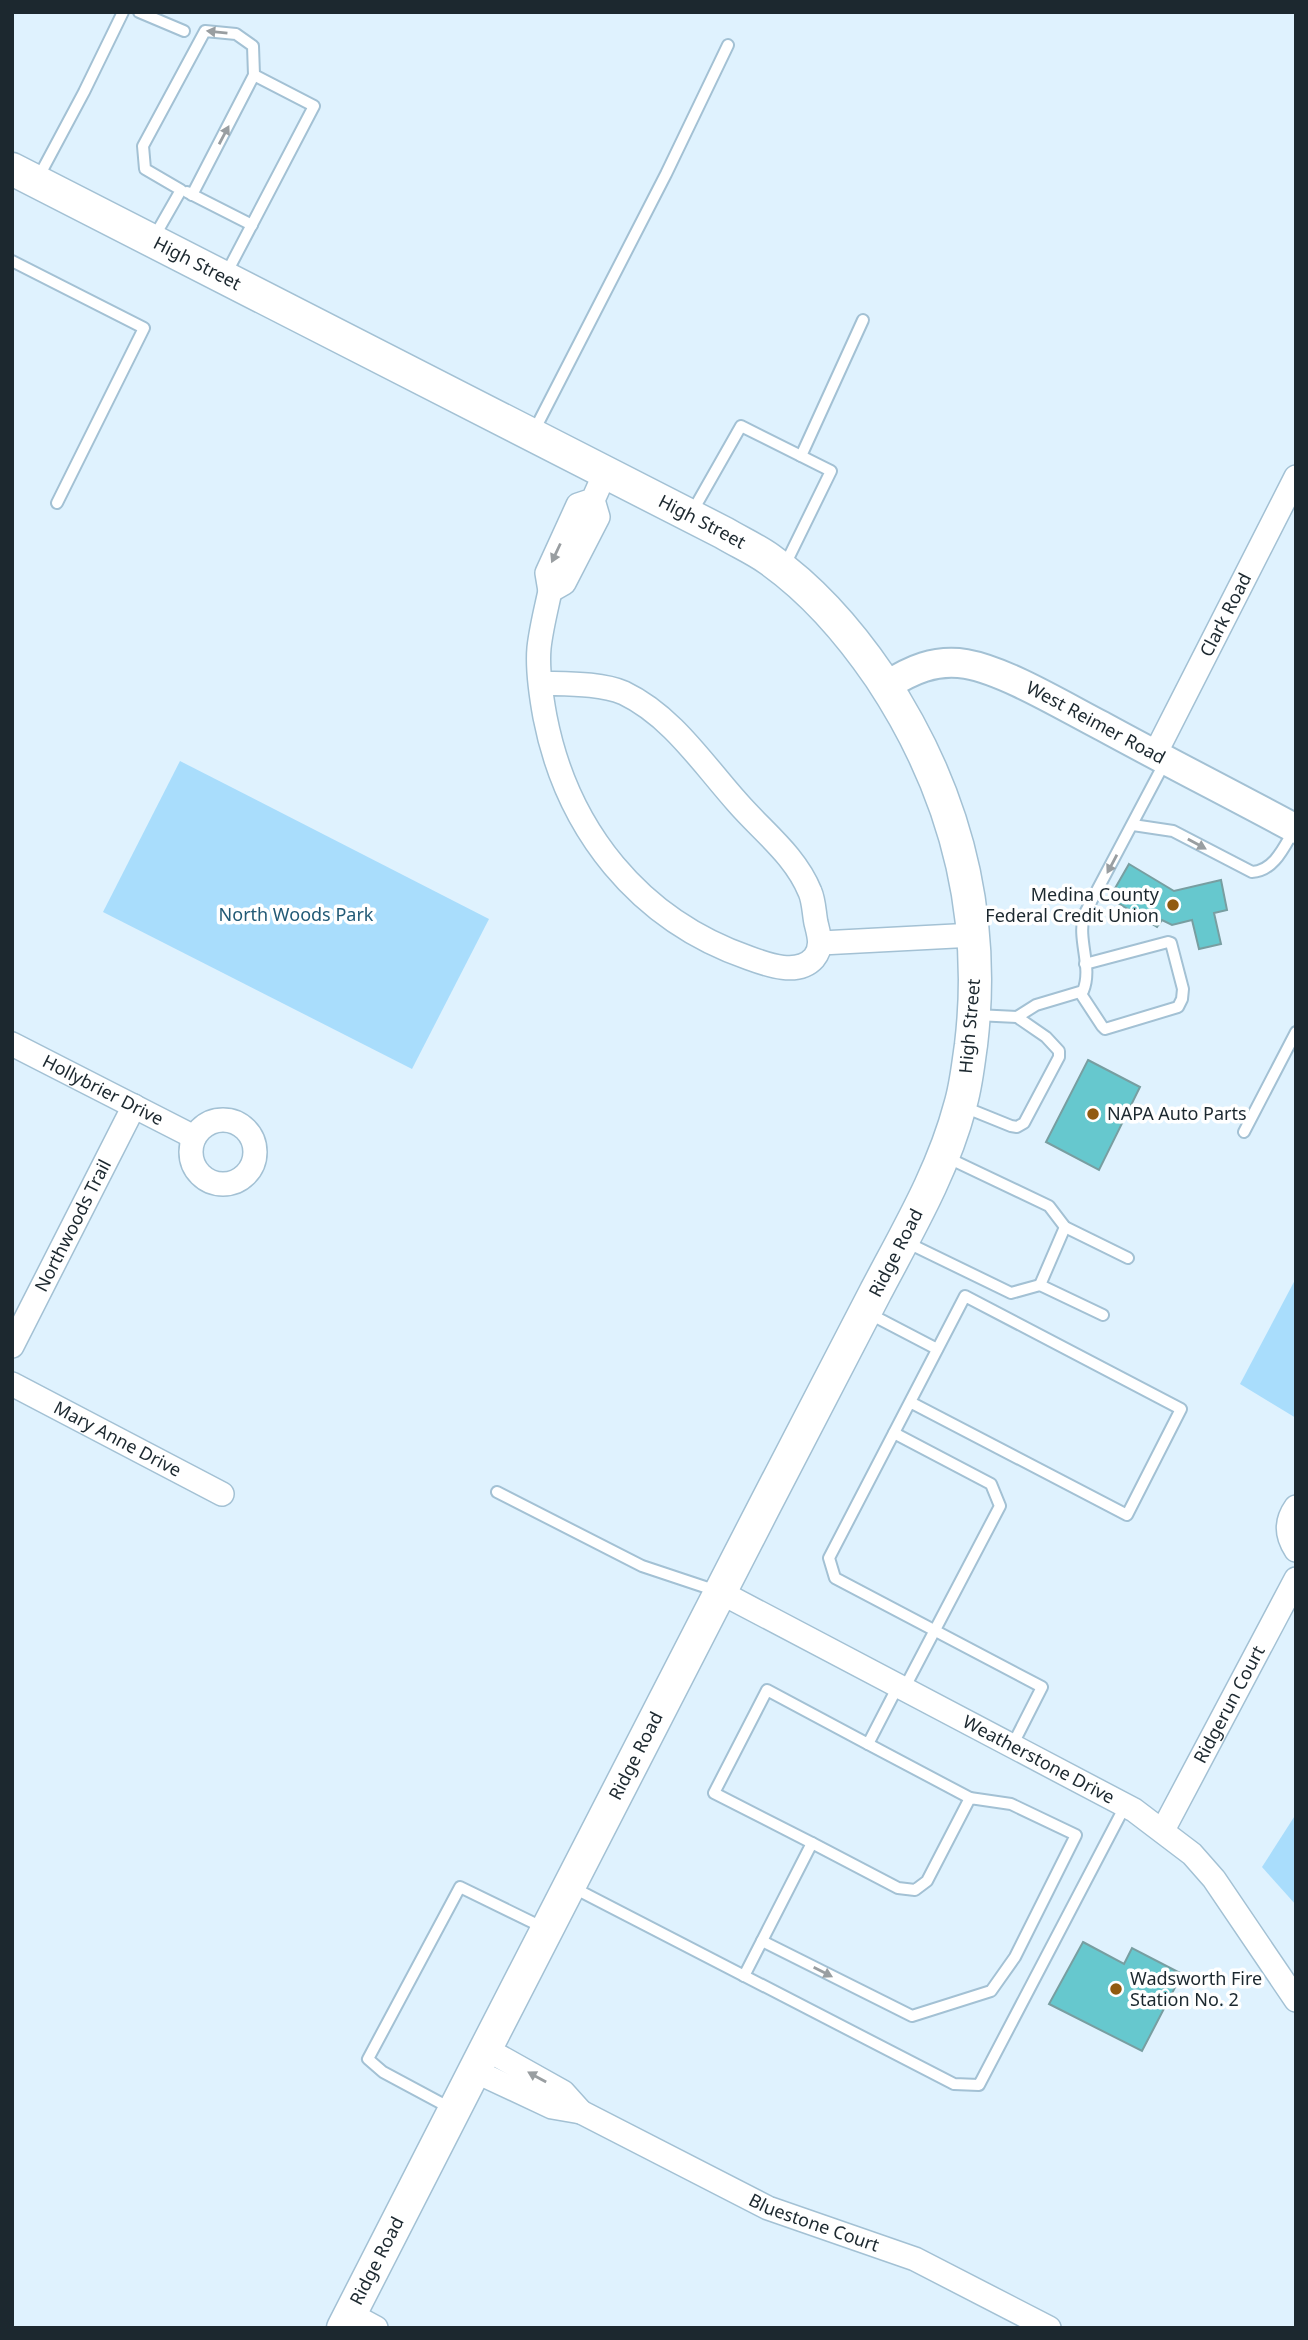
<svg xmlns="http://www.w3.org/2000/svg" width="1308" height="2340" viewBox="0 0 1308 2340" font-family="'Noto Sans',sans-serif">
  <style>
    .green { fill: #a9ddfc }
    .building { fill: #66c8ce; stroke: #789ea1; stroke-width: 2 }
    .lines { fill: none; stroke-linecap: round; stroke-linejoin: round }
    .service-casing { stroke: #a3c1d4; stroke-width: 14 }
    .minor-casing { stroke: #a3c1d4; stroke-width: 26 }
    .tertiary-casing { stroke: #a3c1d4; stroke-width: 32 }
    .secondary-casing { stroke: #a3c1d4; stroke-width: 35 }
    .service { stroke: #fff; stroke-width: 10 }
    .minor { stroke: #fff; stroke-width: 23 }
    .tertiary { stroke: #fff; stroke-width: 28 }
    .secondary { stroke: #fff; stroke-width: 32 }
    .oneway { fill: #999ea1 }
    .poi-dot { fill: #915a10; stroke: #fff; stroke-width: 2.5 }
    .labels { text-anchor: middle; stroke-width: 7; stroke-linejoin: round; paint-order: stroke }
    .street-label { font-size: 18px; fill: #1c282f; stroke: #fff }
    .poi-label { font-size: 18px; fill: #1c282f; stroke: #fff; text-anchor: start }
    .park-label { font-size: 18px; fill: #225a76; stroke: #fff }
  </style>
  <rect width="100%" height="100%" fill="#dff2fe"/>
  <g class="green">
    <polygon points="180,761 489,919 412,1069 103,912"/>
    <polygon points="1296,1278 1296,1418 1240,1384"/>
    <polygon points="1296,1814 1296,1905 1262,1867"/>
  </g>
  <g class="building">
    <polygon points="1129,864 1174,891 1221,880 1227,910 1214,913 1221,944 1199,949 1192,920 1172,925 1162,920 1157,927 1113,900 1114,890"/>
    <polygon points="1088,1060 1140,1087 1099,1170 1046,1142"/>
    <polygon points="1083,1942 1124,1964 1132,1948 1182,1974 1142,2051 1049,2004"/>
  </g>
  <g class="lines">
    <defs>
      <g id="service">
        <polyline points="139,12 184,31"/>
        <polyline points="37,180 84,92 123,12"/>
        <polyline points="187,192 252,225"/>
        <polyline points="153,239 181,190 145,169 143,146 205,31 236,34 253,46 254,75 192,195"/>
        <polyline points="12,261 144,328 57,503"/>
        <polyline points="225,276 314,106 254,75"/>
        <polyline points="533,433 666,174 728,45"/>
        <polyline points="801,456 863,320"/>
        <polyline points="691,514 741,426 831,471 784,567"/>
        <path d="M 1133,825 L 1173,831 L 1252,872 C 1274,871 1284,847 1294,830"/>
        <polyline points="1081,994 1102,1026 1105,1029 1178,1007 1182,999 1183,989 1171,943 1168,942 1085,964"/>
        <path d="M 976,1015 L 1017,1017 L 1036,1005 L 1083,991 C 1093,967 1077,941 1084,915 L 1166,760"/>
        <polyline points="964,1107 1011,1126 1017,1127 1024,1123 1059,1057 1059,1051 1046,1037 1017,1017"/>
        <polyline points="1244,1132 1296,1032"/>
        <polyline points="946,1157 1049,1206 1065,1227 1128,1258"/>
        <polyline points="906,1242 1011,1293 1040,1285 1103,1315"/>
        <polyline points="1040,1285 1065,1227"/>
        <polyline points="868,1313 937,1349"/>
        <polyline points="910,1402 1127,1515 1181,1409 965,1296 829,1558 835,1578 1042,1687 1012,1746"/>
        <polyline points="894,1433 991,1484 1000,1506 904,1689"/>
        <polyline points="497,1492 642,1566 717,1591"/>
        <polyline points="868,1744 970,1798"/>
        <polyline points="572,1887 954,2084 979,2085 1125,1806"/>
        <polyline points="762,1941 912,2016 991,1991 1015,1957 1076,1835 1011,1804 970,1798 927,1881 915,1890 898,1888 812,1843"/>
        <polyline points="744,1976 812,1843 714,1793 767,1690 868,1744 898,1686"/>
        <polyline points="452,2109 383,2072 368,2059 460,1887 544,1928"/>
      </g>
      <g id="minor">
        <polyline points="593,500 578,505 547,573 550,591 564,583 598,517 593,500 605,473"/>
        <path d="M 540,683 C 566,684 601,683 624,693 C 672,716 703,764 737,802 C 763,832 795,855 810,892 C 814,901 814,913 816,923 C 819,935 823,947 814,958 C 798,976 768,965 749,958 C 639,920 567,830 545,717 C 541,695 537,670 539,648 C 541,629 546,610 550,591"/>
        <path id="s1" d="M 1155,754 L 1296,477"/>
        <polyline points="821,943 974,935"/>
        <path id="s2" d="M 12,1044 L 194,1137"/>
        <circle cx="223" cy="1152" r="32"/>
        <path id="s3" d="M 12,1346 L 134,1106"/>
        <path id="s4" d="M 12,1384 L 222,1494"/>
        <path d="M 1296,1507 C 1286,1521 1286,1535 1296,1550"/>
        <path id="s5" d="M 720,1592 L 1134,1810 L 1192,1854 L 1214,1879 L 1296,2000"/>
        <path id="s6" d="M 1163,1830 L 1296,1579"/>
        <polyline points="486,2049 563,2092 581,2112"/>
        <path id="s7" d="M 475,2071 L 552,2107 L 581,2112 L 768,2208 L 915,2259 L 1049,2328"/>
        <polyline points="350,2314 376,2328"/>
      </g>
      <g id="tertiary">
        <path id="s8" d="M 886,686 C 911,670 935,659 966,664 C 1006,671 1065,707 1102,726 C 1166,761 1231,794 1296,829"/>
      </g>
      <g id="secondary">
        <path id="s9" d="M 12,169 L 724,533 C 739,542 755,549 769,559 C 813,590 850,633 880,677 C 955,790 987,911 971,1045 C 968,1065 966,1087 960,1106 C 943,1171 907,1232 876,1291 C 838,1364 800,1437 763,1509 C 621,1781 483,2055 343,2328"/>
      </g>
    </defs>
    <use href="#service" class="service-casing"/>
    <use href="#minor" class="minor-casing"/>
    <use href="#tertiary" class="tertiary-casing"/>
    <use href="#secondary" class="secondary-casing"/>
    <use href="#service" class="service"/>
    <use href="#minor" class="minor"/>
    <use href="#tertiary" class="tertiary"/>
    <use href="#secondary" class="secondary"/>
  </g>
  <defs><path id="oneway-solid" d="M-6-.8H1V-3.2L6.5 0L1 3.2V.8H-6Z" transform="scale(1.75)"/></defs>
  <g class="oneway">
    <use href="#oneway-solid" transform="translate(217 32) rotate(-174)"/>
    <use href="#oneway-solid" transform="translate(224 135) rotate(-62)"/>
    <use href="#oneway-solid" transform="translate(556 553) rotate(115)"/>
    <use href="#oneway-solid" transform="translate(1197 844) rotate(29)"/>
    <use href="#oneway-solid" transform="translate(1112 864) rotate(118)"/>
    <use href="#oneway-solid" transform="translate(823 1972) rotate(27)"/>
    <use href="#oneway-solid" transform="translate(537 2077) rotate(-151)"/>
  </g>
  <g class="poi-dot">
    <circle cx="1173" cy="905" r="7"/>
    <circle cx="1093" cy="1114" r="7"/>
    <circle cx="1116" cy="1989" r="7"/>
  </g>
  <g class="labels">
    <g class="street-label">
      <text dy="6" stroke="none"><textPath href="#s9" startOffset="208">High Street</textPath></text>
      <text dy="6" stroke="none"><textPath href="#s9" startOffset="775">High Street</textPath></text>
      <text dy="6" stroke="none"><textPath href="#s1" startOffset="156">Clark Road</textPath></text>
      <text dy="6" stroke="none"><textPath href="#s8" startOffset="228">West Reimer Road</textPath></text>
      <text transform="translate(970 1026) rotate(-85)" y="6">High Street</text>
      <text dy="6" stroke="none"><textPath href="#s2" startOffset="102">Hollybrier Drive</textPath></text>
      <text dy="6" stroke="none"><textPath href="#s3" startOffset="135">Northwoods Trail</textPath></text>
      <text transform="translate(896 1253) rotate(-63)" y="6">Ridge Road</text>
      <text dy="6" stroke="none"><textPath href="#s4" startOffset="119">Mary Anne Drive</textPath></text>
      <text dy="6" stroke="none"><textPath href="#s6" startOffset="142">Ridgerun Court</textPath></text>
      <text transform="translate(636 1756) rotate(-63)" y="6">Ridge Road</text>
      <text dy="6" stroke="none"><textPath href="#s5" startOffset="360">Weatherstone Drive</textPath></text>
      <text dy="6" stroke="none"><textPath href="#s7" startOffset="373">Bluestone Court</textPath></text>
      <text transform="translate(377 2261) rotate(-63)" y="6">Ridge Road</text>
    </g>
    <g class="poi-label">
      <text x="1159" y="901" text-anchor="end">Medina County<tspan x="1159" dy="21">Federal Credit Union</tspan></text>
      <text x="1107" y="1120">NAPA Auto Parts</text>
      <text x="1130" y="1985">Wadsworth Fire<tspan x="1130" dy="21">Station No. 2</tspan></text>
    </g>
    <g class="park-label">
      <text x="296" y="921">North Woods Park</text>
    </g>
  </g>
  <rect width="1308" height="2340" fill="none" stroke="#1c282f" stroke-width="28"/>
</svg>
